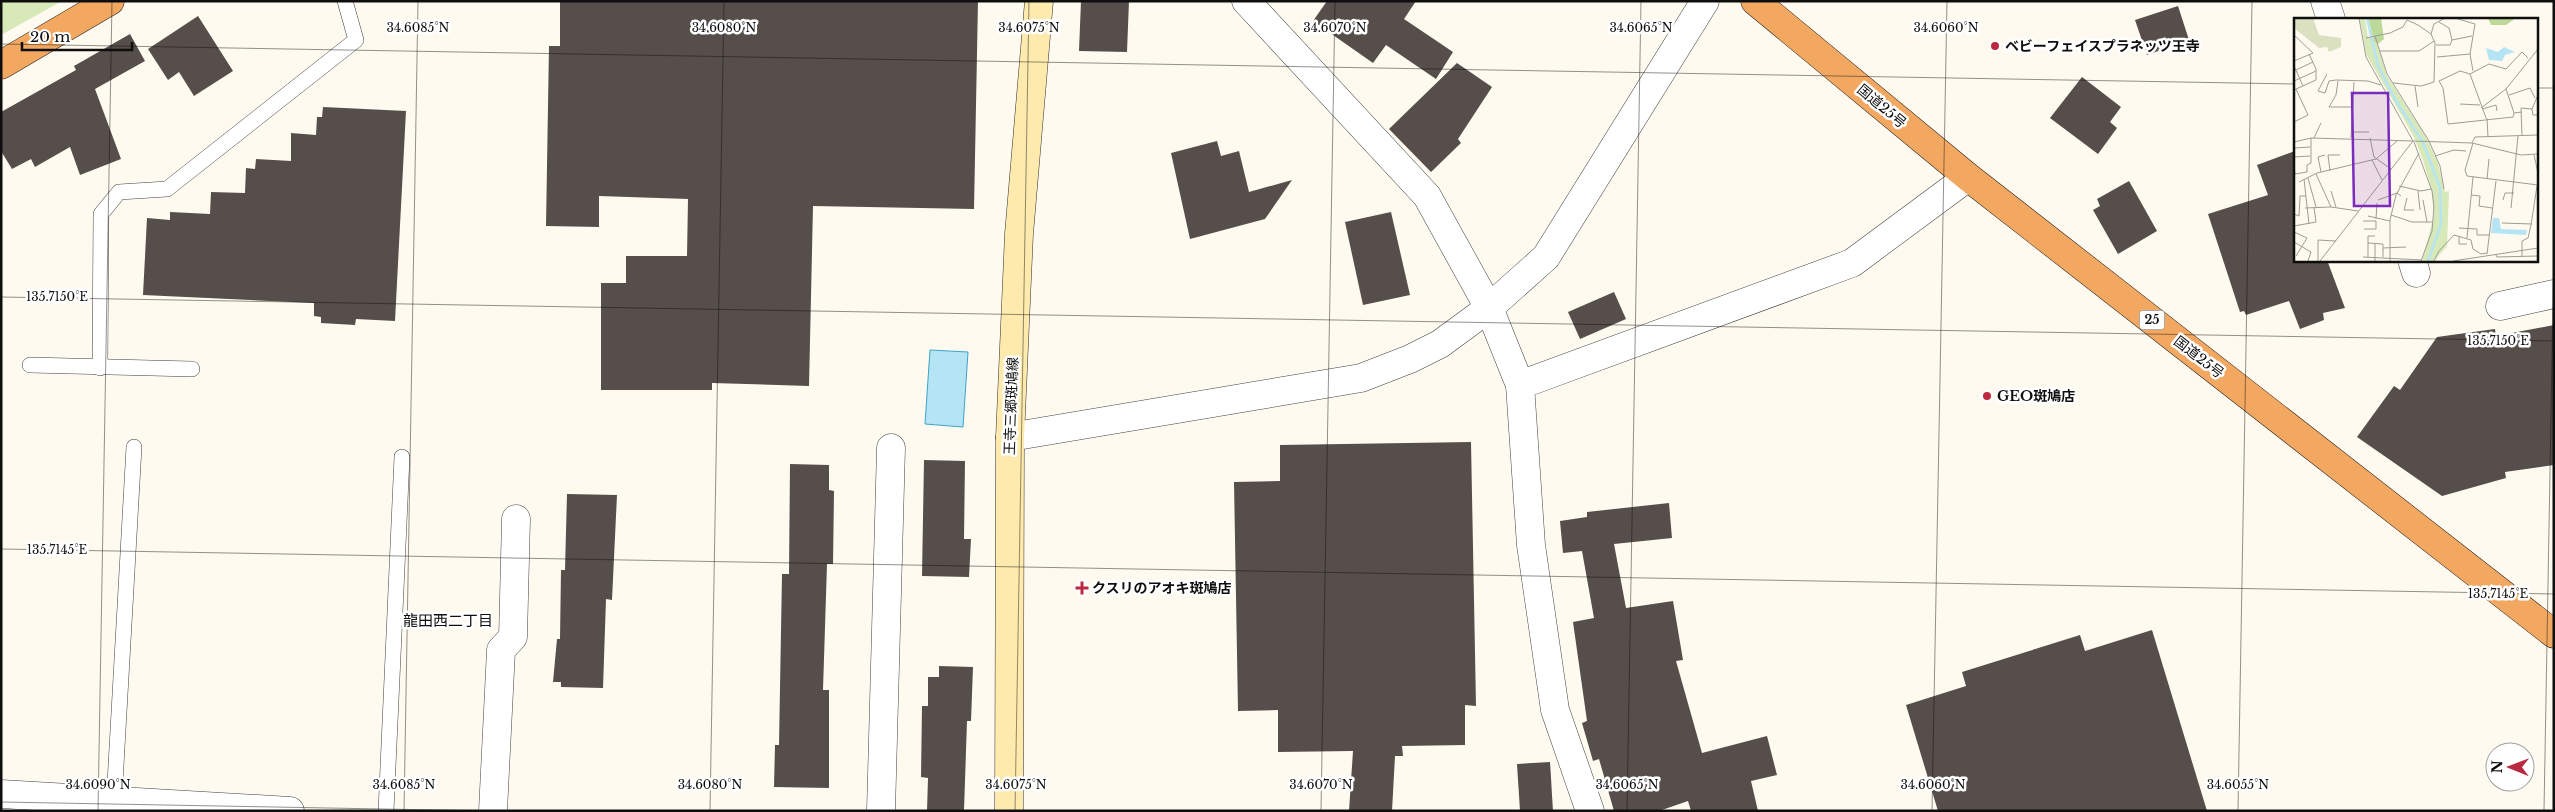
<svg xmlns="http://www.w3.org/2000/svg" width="2555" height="812" viewBox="0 0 2555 812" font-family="'Libre Baskerville','Noto Sans JP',serif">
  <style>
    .green { fill: #d7e8b9 }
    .water { fill: #b5e4f5; stroke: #3da3ca }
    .building { fill: #564e4a }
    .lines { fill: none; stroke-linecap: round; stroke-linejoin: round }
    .service-casing { stroke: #414141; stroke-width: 16 }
    .minor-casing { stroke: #414141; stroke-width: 29 }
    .tertiary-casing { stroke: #414141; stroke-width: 29 }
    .secondary-casing { stroke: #303030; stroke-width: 29 }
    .trunk-casing { stroke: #1f1f1f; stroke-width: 29 }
    .service { stroke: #fff; stroke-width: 15 }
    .minor { stroke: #fff; stroke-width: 28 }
    .tertiary { stroke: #fff; stroke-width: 28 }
    .secondary { stroke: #fdeaac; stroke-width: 28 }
    .trunk { stroke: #f3a862; stroke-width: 28 }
    .ticks { fill: none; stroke: #0e0e0e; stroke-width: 1; stroke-opacity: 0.45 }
    .poi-dot { fill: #bb2941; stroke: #fff; stroke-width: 2 }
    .labels { text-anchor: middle; stroke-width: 5; stroke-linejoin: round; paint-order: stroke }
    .shield { fill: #fff; stroke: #565656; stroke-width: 1 }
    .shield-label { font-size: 12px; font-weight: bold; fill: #0e0e0e }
    .poi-label { font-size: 14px; font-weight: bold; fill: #0e0e0e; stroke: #fff; text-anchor: start }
    .street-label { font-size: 14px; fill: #0e0e0e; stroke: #fff }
    .neighbourhood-label { font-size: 15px; fill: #0e0e0e; stroke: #fff }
    .inset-river { fill: none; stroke: #b5e4f5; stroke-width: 2.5 }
    .inset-road { fill: none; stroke: #9f9c95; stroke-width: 1 }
    .view { fill: #7b2cbf; fill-opacity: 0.15; stroke: #7b2cbf; stroke-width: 2.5 }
    .inset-edge { fill: none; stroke: #0e0e0e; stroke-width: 2.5 }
    .ticks-label { font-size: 12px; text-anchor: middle; fill: #0e0e0e; stroke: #fff; stroke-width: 5; stroke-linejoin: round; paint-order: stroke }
  </style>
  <rect width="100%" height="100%" fill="#fffaef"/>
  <polygon class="green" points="1,1 62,1 1,35"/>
  <polygon class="water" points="930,350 968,352 963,427 925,424"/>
  <g class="building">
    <polygon points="560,1 978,1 974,209 813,206 809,386 712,383 712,390 601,390 601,283 626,283 626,256 687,256 688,199 599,196 599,227 546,226 549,46 560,46"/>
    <polygon points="1081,1 1129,1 1127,52 1079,51"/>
    <polygon points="1327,1 1416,1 1404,19 1453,52 1436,79 1386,45 1373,63 1313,21"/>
    <polygon points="2178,6 2189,40 2147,55 2135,20"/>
    <polygon points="198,16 233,71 194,96 179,72 168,80 148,49"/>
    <polygon points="130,34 145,61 95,89 121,159 80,175 70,147 35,167 31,159 12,169 1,151 1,112 76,70 74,66"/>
    <polygon points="1457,63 1492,87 1458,139 1461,143 1431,172 1389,129"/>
    <polygon points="2082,77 2121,107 2110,122 2117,128 2098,154 2050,118"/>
    <polygon points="323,107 406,111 395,321 356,319 355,325 321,323 321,317 314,316 314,303 143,295 147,218 170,220 170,212 210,214 211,192 245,193 246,168 255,169 256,159 291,161 291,133 316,135 317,117 322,117"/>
    <polygon points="1217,141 1221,156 1239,151 1249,192 1292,180 1265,219 1190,239 1171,153"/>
    <polygon points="2295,151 2295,260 2327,260 2345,308 2323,313 2324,320 2300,329 2289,301 2246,315 2244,311 2240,312 2208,214 2268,195 2257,165"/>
    <polygon points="2129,181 2157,231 2118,254 2093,210 2100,206 2097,199"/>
    <polygon points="1391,212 1410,295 1363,305 1345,222"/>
    <polygon points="1614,292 1626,319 1580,339 1568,312"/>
    <polygon points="2554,325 2554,465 2505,472 2506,478 2442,496 2357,437 2394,386 2400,390 2437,337 2495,329 2496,336"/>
    <polygon points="1471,442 1476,706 1465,705 1465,745 1402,746 1403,756 1395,756 1392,811 1349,811 1353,751 1278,752 1278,710 1238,711 1234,482 1280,481 1280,445"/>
    <polygon points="924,460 965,461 964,539 971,539 969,577 922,576"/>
    <polygon points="790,464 829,465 829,490 834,491 833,564 827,564 823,690 829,690 829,788 774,787 775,745 779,745 782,574 789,574"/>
    <polygon points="567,494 617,495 612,600 606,599 603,688 561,687 561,682 553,682 557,639 560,639 561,570 565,570"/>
    <polygon points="1669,503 1672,538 1614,544 1626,608 1673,601 1683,660 1676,661 1702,753 1767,736 1777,775 1751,781 1758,811 1691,811 1688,801 1659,811 1614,811 1599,759 1593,761 1582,723 1587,721 1573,622 1594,618 1582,551 1563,553 1560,521 1587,517 1587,512"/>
    <polygon points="2152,630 2207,811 1938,811 1906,705 1966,686 1962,672 2080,635 2085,651"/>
    <polygon points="939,666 973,667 971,721 967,721 964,811 927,811 928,778 921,777 922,706 928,706 928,677 939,677"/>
    <polygon points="1550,762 1553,811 1520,811 1517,764"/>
  </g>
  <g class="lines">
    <defs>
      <g id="service">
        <polyline points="30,365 192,369"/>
        <polyline points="100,368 101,214 119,192 167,189 356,40 345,1"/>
        <polyline points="114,801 134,447"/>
        <polyline points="386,811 402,457"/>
      </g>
      <g id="minor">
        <polyline points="1246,1 1427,196 1489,308 1520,385 1531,545 1555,710 1590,811"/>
        <polyline points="2325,1 2331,19"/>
        <polyline points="2412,260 2416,273"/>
        <polyline points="2500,306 2554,294"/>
        <polyline points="1520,385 1852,263 1968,177"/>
        <polyline points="1,794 290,811"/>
        <polyline points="493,811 501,650 513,637 516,519"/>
        <polyline points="881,811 891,448"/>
      </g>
      <polyline id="tertiary" points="1010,437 1361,378 1410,359 1440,344 1489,308 1546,257 1705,1"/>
      <polyline id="secondary" points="1009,811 1010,437 1019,234 1039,1"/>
      <g id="trunk">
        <polyline points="1755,1 1968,177 2554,634"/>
        <polyline points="1,65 110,1"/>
      </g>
    </defs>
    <use href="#service" class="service-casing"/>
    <use href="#minor" class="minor-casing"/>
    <use href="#tertiary" class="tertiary-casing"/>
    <use href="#secondary" class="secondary-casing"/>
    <use href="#trunk" class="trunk-casing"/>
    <use href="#service" class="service"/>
    <use href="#minor" class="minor"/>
    <use href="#tertiary" class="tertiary"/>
    <use href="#secondary" class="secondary"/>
    <use href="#trunk" class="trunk"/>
  </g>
  <path class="ticks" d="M 1,44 L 2295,84M 2536,88 L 2554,88M 1,297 L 2554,341M 1,549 L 2554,594M 1,802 L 492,811M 98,811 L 112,1M 404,811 L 418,1M 710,811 L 724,1M 1015,811 L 1029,1M 1321,811 L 1335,1M 1627,811 L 1641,1M 1932,811 L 1947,1M 2238,811 L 2252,1M 2544,811 L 2554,245"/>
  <g class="poi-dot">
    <circle cx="1995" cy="46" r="5"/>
    <circle cx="1987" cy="396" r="5"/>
    <path d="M1079.5 580.5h5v5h5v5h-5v5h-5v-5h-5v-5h5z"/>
  </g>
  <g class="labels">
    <rect class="shield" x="2139.5" y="310.5" width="25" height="19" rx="4"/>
    <g class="shield-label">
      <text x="2152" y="324">25</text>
    </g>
    <g class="poi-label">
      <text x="2005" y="51">ベビーフェイスプラネッツ王寺</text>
      <text x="1997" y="401">GEO斑鳩店</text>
      <text x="1092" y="593">クスリのアオキ斑鳩店</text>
    </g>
    <g class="street-label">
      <text transform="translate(1882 106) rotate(40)" y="5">国道25号</text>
      <text transform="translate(2199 357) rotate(38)" y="5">国道25号</text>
      <text transform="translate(1011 406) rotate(-88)" y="5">王寺三郷斑鳩線</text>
    </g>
    <g class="neighbourhood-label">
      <text x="448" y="626">龍田西二丁目</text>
    </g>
  </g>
  <g transform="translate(2294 18)">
    <rect width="244" height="244" fill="#fffaef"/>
    <path d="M 66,0 L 71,0 L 74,20 L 81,19 L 93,58 L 131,117 L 144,145 L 151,174 L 155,173 L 153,228 L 140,243 L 128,243 L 140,198 L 138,174 L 129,142 L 120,119 L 72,36 Z" fill="#d7e8b9"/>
    <path d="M 74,0 L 87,0 L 90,21 L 84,26 L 80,23 ZM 194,0 L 222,0 L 212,7 L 197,7 Z" fill="#bdd999"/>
    <path d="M 0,0 L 19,0 L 25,17 L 47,20 L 47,29 L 35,34 L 33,29 L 25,30 L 0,10 Z" fill="#dae0c0"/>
    <path d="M 210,29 L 221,34 L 211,37 L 208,43 L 195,42 L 192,30 L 204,34 ZM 199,200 L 205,200 L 207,211 L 233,212 L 232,217 L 197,215 Z" fill="#b5e4f5"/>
    <path class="inset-river" d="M 73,0 L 84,48 L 102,83 L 129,124 L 146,170 L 147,206 L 134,243"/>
    <path class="inset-road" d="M 65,0 L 72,39 L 119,123M 161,0 L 181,6 L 176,36 L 179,53M 145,4 L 155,10 L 158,22M 137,16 L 140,6 L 151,0M 0,17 L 19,35 L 0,43M 81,18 L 93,56 L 135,123 L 146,148 L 150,171M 72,20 L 96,15 L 109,9 L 113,2 L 124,7 L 137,16 L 141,25 L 140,64M 142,27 L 156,27 L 158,22 L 178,18M 86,33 L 125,33 L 140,23M 143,39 L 176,36M 0,48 L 9,68M 0,53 L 19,44M 176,56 L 195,46 L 212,51 L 228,34 L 234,40M 176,56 L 192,100M 0,63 L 22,53M 44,63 L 42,77 L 35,89 L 59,89M 145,63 L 149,70 L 154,106 L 219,99 L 220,95 L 228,94M 145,63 L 166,53 L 176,56M 99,65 L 127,68 L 140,64M 121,68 L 124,89M 212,71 L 220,95M 0,72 L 22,62 L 22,51 L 15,36M 24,73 L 31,75 L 35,63 L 42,62 L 74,63 L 87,67M 24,73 L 33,56M 215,77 L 236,70 L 241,80M 166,86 L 186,87M 187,90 L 212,71 L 244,31M 188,91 L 202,87 L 203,93M 238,91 L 244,77M 193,100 L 194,119M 0,104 L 14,97 L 2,71M 57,114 L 75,114M 228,118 L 227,90 L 238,91 L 239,97 L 244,97M 20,120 L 27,105M 57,120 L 60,64M 76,120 L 80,139 L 97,151M 119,123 L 178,125 L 227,137 L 244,136M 0,124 L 17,120 L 119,123M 120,124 L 138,173 L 140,189 L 138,213 L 127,243M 178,125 L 181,119 L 244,117M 179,125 L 171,152 L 173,158 L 244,167M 0,130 L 16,129M 240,137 L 244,155M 141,138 L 160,132 L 172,133M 0,139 L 16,138M 78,142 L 88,162M 0,149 L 1,156 L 13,154 L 13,147 L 17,145 L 17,120M 36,153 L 34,137 L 46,137M 27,154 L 24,139 L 31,137M 22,156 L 37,189M 14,160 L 22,189M 10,161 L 15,206M 193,161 L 195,141M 5,164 L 23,155 L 82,141 L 103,123M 105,168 L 127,173 L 137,171M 37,173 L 42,189M 124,173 L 126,192M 177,177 L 186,178 L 185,188 L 198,190M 113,180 L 110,192 L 120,192M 84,182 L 103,175 L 107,178M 129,182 L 133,204M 209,182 L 211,175 L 220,175M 11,190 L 37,189 L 64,193M 217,190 L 224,118M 0,196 L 5,198 L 6,178 L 12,178M 97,197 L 118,204 L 139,204M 74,198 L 96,203M 82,201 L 83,185M 69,203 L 82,203 L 82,211 L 70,211M 208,205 L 238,206M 0,208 L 22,204 L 20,189M 165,210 L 183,211 L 183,217 L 195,217M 0,214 L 13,220 L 2,238M 165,219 L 165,226 L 173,226M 173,220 L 179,159M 0,224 L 17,234 L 14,243M 74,225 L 89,226 L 89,239M 89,230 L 112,229M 193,236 L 202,163M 202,237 L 203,239 L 244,238M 69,239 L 128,242M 74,239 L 74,218 L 81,218M 228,239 L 228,223 L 234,220 L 237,207 L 243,168M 24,243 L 24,222 L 42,223M 26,243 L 119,123M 81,243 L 81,225M 96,243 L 96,202 L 102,177 L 125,135M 140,243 L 145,233 L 160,217 L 177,222 L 179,231 L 187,236 L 193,235M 159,243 L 244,230"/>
    <path class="view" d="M 58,75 L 94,75 L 96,188 L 60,188 Z"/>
    <rect width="244" height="244" class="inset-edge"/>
  </g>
  <g class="ticks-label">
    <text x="418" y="32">34.6085°N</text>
    <text x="724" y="32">34.6080°N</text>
    <text x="1029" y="32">34.6075°N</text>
    <text x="1335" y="32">34.6070°N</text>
    <text x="1641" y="32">34.6065°N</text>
    <text x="1946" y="32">34.6060°N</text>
    <text x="57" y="301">135.7150°E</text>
    <text x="2498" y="345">135.7150°E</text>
    <text x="57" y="554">135.7145°E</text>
    <text x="2498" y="598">135.7145°E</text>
    <text x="98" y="789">34.6090°N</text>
    <text x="404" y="789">34.6085°N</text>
    <text x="710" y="789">34.6080°N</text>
    <text x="1016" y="789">34.6075°N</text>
    <text x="1321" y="789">34.6070°N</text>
    <text x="1627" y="789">34.6065°N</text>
    <text x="1933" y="789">34.6060°N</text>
    <text x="2238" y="789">34.6055°N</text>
  </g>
  <rect width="2555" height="812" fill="none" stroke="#0e0e0e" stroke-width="5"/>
  <g transform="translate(2510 767) rotate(271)"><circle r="24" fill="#ffffff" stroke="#9f9f9f"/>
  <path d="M0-4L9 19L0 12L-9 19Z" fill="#bb2941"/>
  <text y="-8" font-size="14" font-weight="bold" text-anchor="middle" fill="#0e0e0e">N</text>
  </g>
  <path d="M22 42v8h110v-8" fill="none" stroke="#0e0e0e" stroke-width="2.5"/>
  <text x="30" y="42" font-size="15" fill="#0e0e0e" stroke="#ffffff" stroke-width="4" paint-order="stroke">20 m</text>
</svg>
